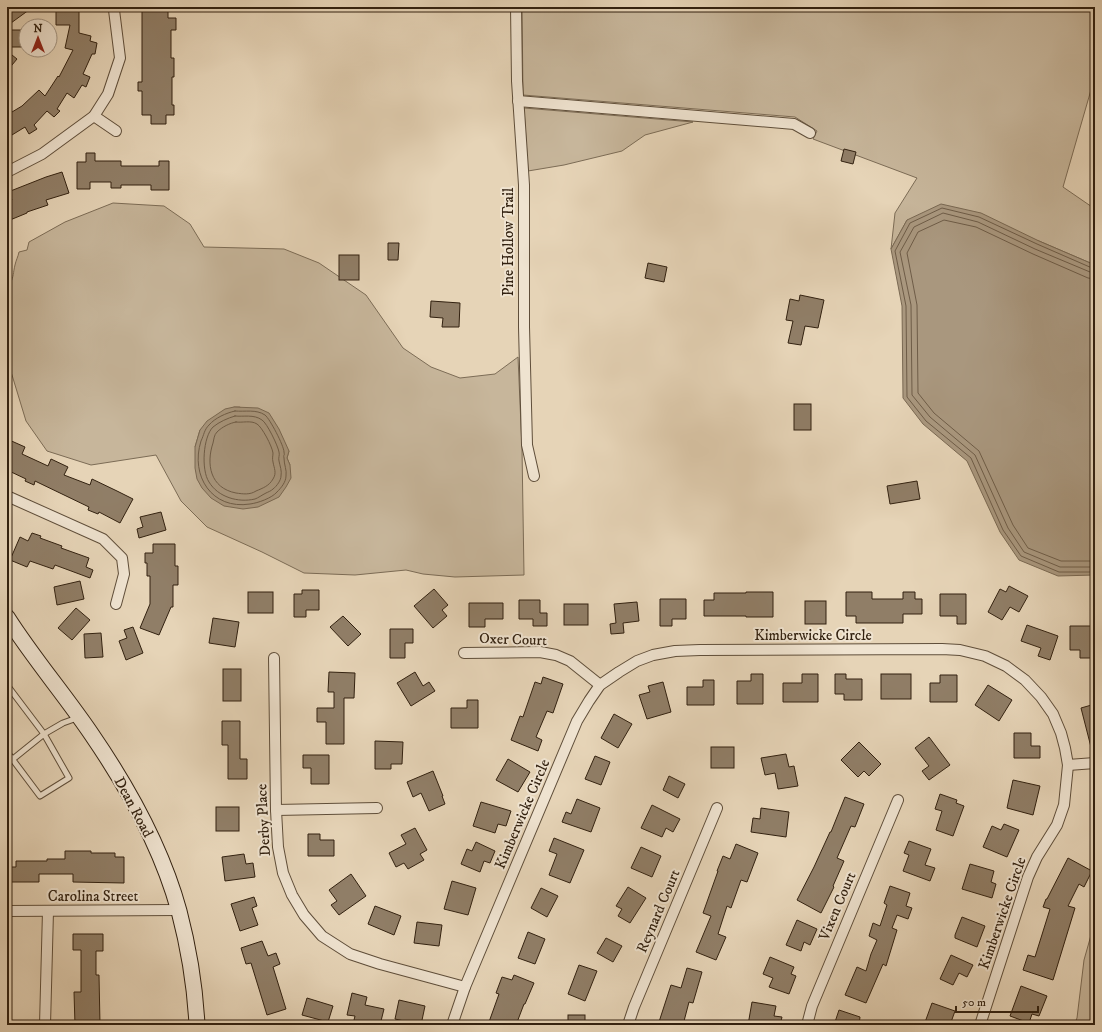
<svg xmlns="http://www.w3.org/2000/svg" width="1102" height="1032" viewBox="0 0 1102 1032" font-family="'IM FELL DW Pica',serif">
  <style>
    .green { fill: #c7b69b; stroke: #7c6c56; fill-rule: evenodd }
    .water { fill: #a9977e; stroke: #796852 }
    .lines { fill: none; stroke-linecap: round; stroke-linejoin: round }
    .shore { stroke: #6e5c47; stroke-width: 1 }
    .building { fill: #907e67; stroke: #322110 }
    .lane-casing { stroke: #5f4e3a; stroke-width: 7 }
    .street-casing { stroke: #5f4e3a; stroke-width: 12 }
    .secondary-casing { stroke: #322110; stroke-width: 17 }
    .lane { stroke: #efe3d0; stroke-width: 5 }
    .street { stroke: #efe3d0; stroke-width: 10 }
    .secondary { stroke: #efe3d0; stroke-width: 15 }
    .labels { text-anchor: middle; stroke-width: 4; stroke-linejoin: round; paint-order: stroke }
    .street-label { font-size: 15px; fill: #322110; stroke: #efe3d0 }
  </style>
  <rect width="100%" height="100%" fill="#e6d4b7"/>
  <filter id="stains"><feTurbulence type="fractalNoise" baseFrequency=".005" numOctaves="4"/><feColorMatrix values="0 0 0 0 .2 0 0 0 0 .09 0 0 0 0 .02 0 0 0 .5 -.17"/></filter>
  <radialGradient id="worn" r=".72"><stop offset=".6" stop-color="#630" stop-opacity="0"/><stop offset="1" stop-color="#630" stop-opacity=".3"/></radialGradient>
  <g class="green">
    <polygon points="522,7 1095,7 1095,76 1063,187 1095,209 1095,265 1039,241 907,220 891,249 895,213 917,178 813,139 817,131 795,117 523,95"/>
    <polygon points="524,108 693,122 645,135 622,151 564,165 528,171"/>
    <path d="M 113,203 L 164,206 L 190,224 L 204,247 L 284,249 L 319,263 L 366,295 L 403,348 L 431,367 L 460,378 L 495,374 L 518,357 L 522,449 L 524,575 L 455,577 L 423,574 L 406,570 L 355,575 L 304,573 L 262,552 L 207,527 L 181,501 L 156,455 L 91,465 L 47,451 L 26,421 L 12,375 L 7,362 L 7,284 L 10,284 C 14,276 13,273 15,265 C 16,260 18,257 19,252 L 27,250 L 29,242 L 65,222 ZM 234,407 L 240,407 L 289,451 L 287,458 L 290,465 L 195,447 L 200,430 Z"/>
    <polygon points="1095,921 1095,1025 1074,1025 1077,1018 1084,960"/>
  </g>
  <g class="water">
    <polygon points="941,204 981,213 1039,241 1095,265 1095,575 1058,576 1019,560 1000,532 967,461 923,424 903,398 902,306 891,249 907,220"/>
    <polygon points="234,407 258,408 269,413 279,429 289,451 287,458 290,465 291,478 286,487 279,497 258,507 243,509 224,506 211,498 202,488 197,479 195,468 195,447 200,430 207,421 225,409"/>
  </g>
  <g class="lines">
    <g class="shore">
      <polyline points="1095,268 1092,268 1037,244 979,217 942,208 910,223 895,251 906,306 907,397 926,421 971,458 1003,530 1021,556 1059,572 1095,572"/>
      <polyline points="1095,273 1090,272 1035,249 978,222 943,213 914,227 900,252 911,305 912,395 930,417 975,455 1008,528 1024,552 1060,567 1095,567"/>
      <polyline points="1095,279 1088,278 1033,254 976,227 944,220 918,232 907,253 917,305 918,393 934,413 979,451 1013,525 1028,548 1061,561 1095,561"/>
      <path d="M 235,411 C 245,412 256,409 265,415 C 270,419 284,446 284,452 C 285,458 283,453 284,458 C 284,465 287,470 286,476 C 286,482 281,488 277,492 C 272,498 258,503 250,504 C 212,510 190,476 201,441 C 204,435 204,430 209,425 C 215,418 226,413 235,411 Z"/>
      <path d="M 235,416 C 243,417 254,414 262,420 C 267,423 278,446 279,452 C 280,455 278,458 279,461 C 280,466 282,471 281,476 C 281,480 277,486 273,489 C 271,491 268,492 266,493 C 262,495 258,498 255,499 C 238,503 218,497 209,482 C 201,470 203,437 213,427 C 219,422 228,418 235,416 Z"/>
      <path d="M 236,422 C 242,423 251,420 257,424 C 262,427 272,446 273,453 C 273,456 272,458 273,462 C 274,468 277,473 273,479 C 269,486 263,488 256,491 C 250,495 243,494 236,493 C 210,488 206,464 213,443 C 214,439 214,435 217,432 C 222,427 230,423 236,422 Z"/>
    </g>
  </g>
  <g class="building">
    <polygon points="7,7 33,7 11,23 7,18"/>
    <polygon points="74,7 79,7 79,33 91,36 90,41 97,43 95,54 92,54 83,74 90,77 86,87 82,85 74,98 67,93 57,109 60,111 54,117 47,111 34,125 37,129 29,134 25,127 7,138 7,115 22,106 39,90 45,96 58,76 59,77 73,50 65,48 70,25 56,25 56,8 74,8"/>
    <polygon points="142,11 168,11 168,18 176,18 176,30 171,30 171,58 174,58 174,77 172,77 172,105 174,105 174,115 166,115 166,124 151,124 151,115 142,115 142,91 138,91 138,82 142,82"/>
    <rect x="7" y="30" width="19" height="17"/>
    <polygon points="7,51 17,59 7,71"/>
    <polygon points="844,149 856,152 853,164 841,161"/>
    <polygon points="86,153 95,153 95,161 121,161 121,166 159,166 159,161 169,161 169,190 151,190 151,185 121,185 121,188 111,188 111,182 90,182 90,189 77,189 77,162 86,162"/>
    <polygon points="62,172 69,193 46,200 48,205 27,212 27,213 10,220 7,213 7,202 12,200 8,192 46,177"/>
    <polygon points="388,243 399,243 398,260 388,260"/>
    <rect x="339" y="255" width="20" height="25"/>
    <polygon points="648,263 667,267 664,282 645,278"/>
    <polygon points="800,295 824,300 818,328 805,326 801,345 788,343 793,321 786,320 790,299 799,301"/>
    <polygon points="431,301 460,303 459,327 442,327 443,318 430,317"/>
    <rect x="794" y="404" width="17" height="26"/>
    <polygon points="7,439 25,447 22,454 48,466 51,459 68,467 64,475 90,485 92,479 117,491 133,499 120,523 99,512 98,514 88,510 89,507 35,481 34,485 25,481 26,479 7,470"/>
    <polygon points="917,481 920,499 890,504 887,486"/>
    <polygon points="161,512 166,530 139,538 137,529 143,527 140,517"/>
    <polygon points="32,533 41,536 40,538 62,546 61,548 89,558 86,567 93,570 90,578 55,565 53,569 30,561 27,567 10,560 20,537 28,541"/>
    <polygon points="153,544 175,544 175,566 178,566 178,585 173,585 173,607 171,607 159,635 140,628 150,604 150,576 147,576 147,563 145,563 145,553 153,553"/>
    <polygon points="80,581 84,599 57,605 54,587"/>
    <polygon points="1009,586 1028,596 1019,612 1010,607 1002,620 988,612 1000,589 1006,592"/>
    <polygon points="434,589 448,605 442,610 447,616 433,628 414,606"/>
    <polygon points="302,590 319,590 319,610 306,610 306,617 294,617 294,594 302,594"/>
    <rect x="248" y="592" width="25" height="21"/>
    <polygon points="746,592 773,592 773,617 746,617 746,616 704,616 704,600 714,600 714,593 746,593"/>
    <polygon points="846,592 872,592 872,599 903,599 903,592 915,592 915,599 922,599 922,614 903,614 903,623 856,623 856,616 846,616"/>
    <polygon points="940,594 966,594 966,624 957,624 957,616 940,616"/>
    <polygon points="660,599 686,599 686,619 672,619 672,626 660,626"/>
    <polygon points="519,600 540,600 540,613 547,613 547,626 533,626 533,619 519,619"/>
    <rect x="805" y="601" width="21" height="23"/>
    <polygon points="637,602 639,621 623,623 624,633 611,634 610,624 616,623 614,604"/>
    <polygon points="469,603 503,603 503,619 485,619 485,627 469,627"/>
    <rect x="564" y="604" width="24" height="21"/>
    <polygon points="76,608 90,620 72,640 58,628"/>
    <polygon points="343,616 361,634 348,646 330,627"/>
    <polygon points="213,618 239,622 235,647 209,643"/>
    <polygon points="1027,625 1058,636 1050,660 1038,656 1041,648 1021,641"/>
    <polygon points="1070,626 1095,626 1095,658 1080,658 1080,650 1070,650"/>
    <polygon points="133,627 143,653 126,660 119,641 127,638 124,630"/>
    <polygon points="390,629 413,629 413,643 405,643 405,658 390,658"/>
    <polygon points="101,633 103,657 85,658 84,634"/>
    <rect x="223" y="669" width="18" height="32"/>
    <polygon points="329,672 355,673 354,698 344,698 344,744 326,744 326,722 317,722 317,708 334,708 334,692 328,692"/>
    <polygon points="415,672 423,686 429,682 435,691 411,706 397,683"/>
    <polygon points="751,674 763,674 763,704 737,704 737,681 751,681"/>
    <polygon points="802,674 818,674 818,702 783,702 783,683 802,683"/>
    <polygon points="835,674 846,674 846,679 862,679 862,700 844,700 844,694 835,694"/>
    <rect x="881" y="674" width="30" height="25"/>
    <polygon points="940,675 957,675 957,702 930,702 930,683 940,683"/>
    <polygon points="543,677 563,684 553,713 547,711 536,737 542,740 538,751 511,740 520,716 523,717 535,682 541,684"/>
    <polygon points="703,680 714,680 714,705 687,705 687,687 703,687"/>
    <polygon points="663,682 671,712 647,719 639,695 650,692 648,686"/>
    <polygon points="988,685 1012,700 999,721 975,705"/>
    <polygon points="467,700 478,700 478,728 451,728 451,708 467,708"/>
    <polygon points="1095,704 1095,750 1092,751 1081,708"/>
    <polygon points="614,714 632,724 618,748 601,738"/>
    <polygon points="222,721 240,721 240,759 247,759 247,779 228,779 228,745 222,745"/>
    <polygon points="1014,733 1031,733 1031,746 1040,746 1040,758 1014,758"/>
    <polygon points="929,737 950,765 929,780 922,771 929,766 915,748"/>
    <polygon points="375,741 403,742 402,764 391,764 391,769 375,769"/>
    <polygon points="859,742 881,764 869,776 864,771 858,777 841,760"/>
    <rect x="711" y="747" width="23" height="21"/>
    <polygon points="786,754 789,767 794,766 798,786 778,789 775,773 765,775 761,758"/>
    <polygon points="303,755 329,755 329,784 311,784 311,768 303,768"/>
    <polygon points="595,756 610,762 601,785 585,779"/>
    <polygon points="508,759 530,772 518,792 496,780"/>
    <polygon points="433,771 443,796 442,796 445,804 429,811 421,793 413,797 407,782"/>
    <polygon points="669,776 685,784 678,798 663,790"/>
    <polygon points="1013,780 1040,786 1033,815 1007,808"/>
    <polygon points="940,794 957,800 956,803 964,806 953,836 936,830 942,811 935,809"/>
    <polygon points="845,797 864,804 855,827 851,826 837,858 844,861 833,886 834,887 821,913 797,900 814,867 830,832 831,832"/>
    <polygon points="577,799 600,808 591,832 562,822 566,812 571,814"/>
    <polygon points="481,802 511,811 506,826 498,824 495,833 473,826"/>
    <polygon points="652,805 680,819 673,832 666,828 662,837 641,828"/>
    <rect x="216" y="807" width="23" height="24"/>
    <polygon points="761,808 789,812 786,837 751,832 753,818 760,819"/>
    <polygon points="1004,824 1019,830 1007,857 983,847 992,826 1001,830"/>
    <polygon points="415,828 427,850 420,854 424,860 408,869 404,863 396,867 389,853 406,844 401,835"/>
    <polygon points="308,834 320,834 320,840 334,840 334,856 308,856"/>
    <polygon points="554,838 584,850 570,883 549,875 557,854 549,851"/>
    <polygon points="909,841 931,849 925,865 935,868 930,881 903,871 909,855 904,853"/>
    <polygon points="476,842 495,851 490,863 484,861 480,872 461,864 467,849 472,851"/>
    <polygon points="736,844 758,853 747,882 741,880 731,908 727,906 718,934 726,937 716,960 696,952 711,916 703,913 718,871 717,871 723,856 730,859"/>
    <polygon points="641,847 661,856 652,877 631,868"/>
    <polygon points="65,851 91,851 91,853 115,853 115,857 124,857 124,883 73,882 73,874 39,874 39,882 7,882 7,867 16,867 16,861 47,861 47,859 65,859"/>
    <polygon points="244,854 246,864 253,863 255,877 225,881 222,857"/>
    <polygon points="1068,858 1092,871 1084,887 1079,884 1068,906 1075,908 1053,980 1023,970 1028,955 1035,957 1050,909 1043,907 1046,899 1047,899"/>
    <polygon points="970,864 994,871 991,882 996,884 992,898 962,889"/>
    <polygon points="351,874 366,896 339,915 331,905 337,901 329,890"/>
    <polygon points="452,881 476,888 468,915 444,909"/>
    <polygon points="890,886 910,893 906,906 912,908 908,919 897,915 892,928 897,930 886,966 883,964 866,1003 845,995 857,967 866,971 871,954 877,940 869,936 873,923 880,926 887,905 884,903"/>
    <polygon points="628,887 646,898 630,923 618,916 622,909 616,906"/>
    <polygon points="541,888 558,896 547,917 531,908"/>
    <polygon points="254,897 257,906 252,908 258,925 240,931 231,904"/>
    <polygon points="375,906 401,916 394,935 368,924"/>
    <polygon points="962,917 985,926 977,947 955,938 955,935"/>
    <polygon points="797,920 817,929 810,945 804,942 801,951 786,945"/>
    <polygon points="417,922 442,925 439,946 414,943"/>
    <polygon points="528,932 545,939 535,964 518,958"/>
    <polygon points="73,934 103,934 103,951 96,951 96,975 99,975 100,1025 75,1025 74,992 81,992 81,950 73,950"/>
    <polygon points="606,938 622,946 613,962 597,953"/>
    <polygon points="262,941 268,956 276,953 280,964 273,967 286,1009 267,1015 251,963 246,964 241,948"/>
    <polygon points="951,955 973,965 967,977 959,973 953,985 940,979"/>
    <polygon points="770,957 794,967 791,974 796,976 789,994 769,987 773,978 763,974"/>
    <polygon points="579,965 597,971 585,1001 568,994"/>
    <polygon points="687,968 702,972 693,1003 689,1002 683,1025 658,1025 671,985 681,988"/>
    <polygon points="514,975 534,983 525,1004 524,1004 516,1025 496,1025 489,1022 499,994 496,993 502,977 512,980"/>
    <polygon points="1021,986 1047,996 1039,1016 1032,1014 1029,1023 1010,1016"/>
    <polygon points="352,993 367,997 365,1005 384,1009 380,1025 358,1025 353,1024 355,1016 347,1015"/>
    <polygon points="307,998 333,1006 328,1022 302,1015"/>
    <polygon points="399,1000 425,1006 421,1025 403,1025 404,1021 395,1019"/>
    <polygon points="752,1002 776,1006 774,1016 782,1017 780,1025 748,1025"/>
    <polygon points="932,1003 955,1011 950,1025 924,1025"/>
    <polygon points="839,1010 860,1017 859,1025 834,1025"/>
    <rect x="568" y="1015" width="17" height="10"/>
  </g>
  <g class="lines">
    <defs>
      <g id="lane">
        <polyline points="7,685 44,734 63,723 77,718"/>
        <polyline points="7,752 40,796 69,778 44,734 13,759"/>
      </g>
      <g id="street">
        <polyline points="516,7 517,81 524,185 524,327 527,445 534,476"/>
        <polyline points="518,101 794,124 810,133"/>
        <polyline points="94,116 116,131"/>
        <polyline points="7,172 42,154 94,116 108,94 120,58 114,10"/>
        <polyline points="7,496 103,539 122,558 124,574 116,604"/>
        <polyline points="464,653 540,652 556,655 570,661 600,685"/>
        <polyline points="274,658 276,810 278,847 283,873 292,895 304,915 322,936 350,954 380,964 465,987"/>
        <polyline points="1068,765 1095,763"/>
        <polyline points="276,810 377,808"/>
        <polyline points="7,911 178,910"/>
        <polyline points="45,1025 48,911"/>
        <polyline points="452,1025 465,987 577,721 589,701 600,685 619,672 637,661 653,655 675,651 700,650 942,649 960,650 985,656 1006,666 1025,680 1041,697 1053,714 1061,733 1065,748 1068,765 1064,805 1057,825 1037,857 1028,877 980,1025"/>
        <polyline points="628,1025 634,1007 717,808"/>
        <polyline points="807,1025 812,1006 898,800"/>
      </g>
      <path id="secondary" d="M 7,617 C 33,658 65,695 92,735 C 129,789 162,849 179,911 C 189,949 195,986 197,1025"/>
    </defs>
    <use href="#lane" class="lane-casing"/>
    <use href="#street" class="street-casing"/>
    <use href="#secondary" class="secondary-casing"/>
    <use href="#lane" class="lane"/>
    <use href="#street" class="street"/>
    <use href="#secondary" class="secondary"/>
  </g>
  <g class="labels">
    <g class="street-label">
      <text transform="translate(508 242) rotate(-90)" y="5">Pine Hollow Trail</text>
      <text x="813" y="640">Kimberwicke Circle</text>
      <text transform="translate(513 639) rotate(2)" y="5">Oxer Court</text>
      <text transform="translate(134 807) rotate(62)" y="5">Dean Road</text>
      <text transform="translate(522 814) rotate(-67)" y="5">Kimberwicke Circle</text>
      <text transform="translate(263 820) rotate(-93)" y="5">Derby Place</text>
      <text x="93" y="901">Carolina Street</text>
      <text transform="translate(837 906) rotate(-67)" y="5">Vixen Court</text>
      <text transform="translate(658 911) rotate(-67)" y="5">Reynard Court</text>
      <text transform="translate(1002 913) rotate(-71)" y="5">Kimberwicke Circle</text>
    </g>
  </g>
  <rect width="1102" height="1032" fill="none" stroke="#e6d4b7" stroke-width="24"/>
  <rect x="8" y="8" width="1086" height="1016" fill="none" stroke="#322110" stroke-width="2"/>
  <rect x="12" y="12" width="1078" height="1008" fill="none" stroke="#322110"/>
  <g transform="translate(38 38)"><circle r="19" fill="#efe3d0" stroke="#a39583"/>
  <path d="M0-3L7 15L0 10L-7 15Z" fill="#8f2418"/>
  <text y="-6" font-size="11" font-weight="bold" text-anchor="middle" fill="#322110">N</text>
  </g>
  <path d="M956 1006v6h82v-6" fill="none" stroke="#322110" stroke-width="2"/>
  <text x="962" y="1006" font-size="12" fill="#322110" stroke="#efe3d0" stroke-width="3" paint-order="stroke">50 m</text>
  <rect width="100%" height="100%" filter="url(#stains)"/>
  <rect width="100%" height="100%" fill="url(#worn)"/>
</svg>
